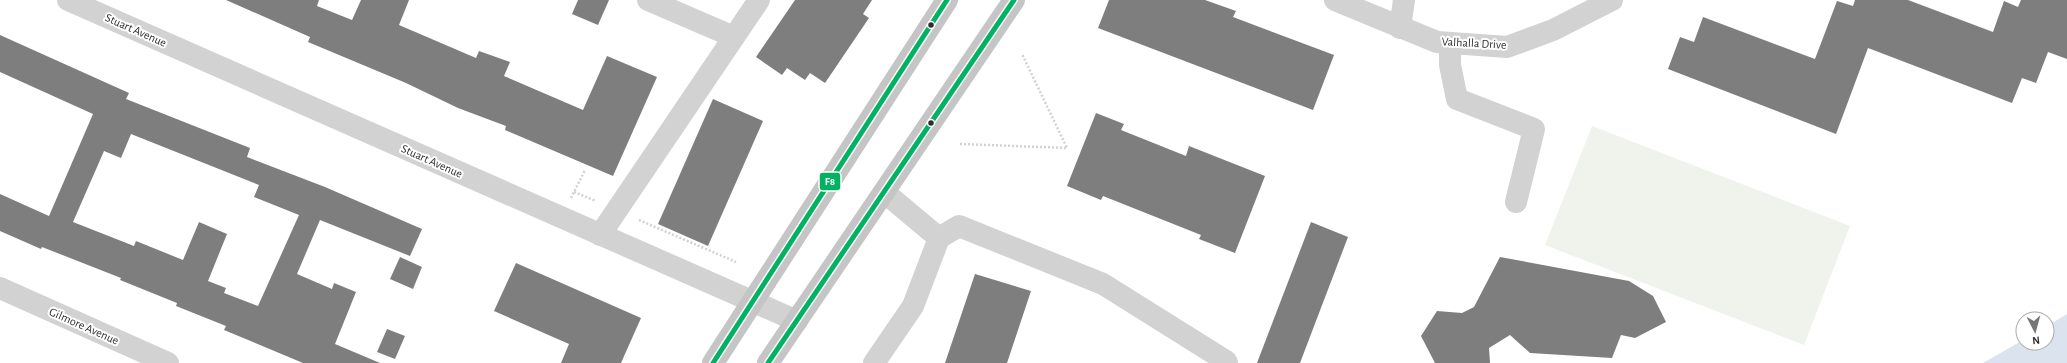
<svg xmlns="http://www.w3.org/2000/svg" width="2067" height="363" viewBox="0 0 2067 363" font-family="'Alegreya Sans',sans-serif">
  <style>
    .green { fill: #eff3ec }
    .water { fill: #dbe4ee }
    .building { fill: #7e7e7e; fill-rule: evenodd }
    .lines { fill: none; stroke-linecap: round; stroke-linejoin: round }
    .path { stroke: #d2d2d2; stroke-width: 2.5; stroke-dasharray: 2 2; stroke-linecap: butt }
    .minor { stroke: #d2d2d2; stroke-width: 22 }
    .major { stroke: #c5c5c5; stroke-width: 22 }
    .bus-1-casing { stroke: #fff; stroke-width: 8 }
    .bus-1 { stroke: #00b262; stroke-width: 5 }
    .bus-dot { fill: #2d2d2d; stroke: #fff; stroke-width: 1.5 }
    .labels { text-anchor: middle; stroke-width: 4; stroke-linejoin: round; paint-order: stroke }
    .street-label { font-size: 12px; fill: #2d2d2d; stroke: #fff }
    .line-badge { stroke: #fff; stroke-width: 1.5 }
    .badge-label { font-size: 11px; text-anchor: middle; font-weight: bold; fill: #fff }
  </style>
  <rect width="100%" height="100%" fill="#fff"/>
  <polygon class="green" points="1592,126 1850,226 1804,345 1545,245"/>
  <polygon class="water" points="2067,314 2067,363 1983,363 2023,340 2023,343 2047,343 2047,326"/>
  <g class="building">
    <polygon points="226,0 319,0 317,6 352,20 361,0 409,0 399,25 476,58 479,51 510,62 504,76 583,110 607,56 657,77 613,176 505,130 506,126 458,108 406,83 308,42 310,37"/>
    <polygon points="578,0 609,0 598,25 572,14"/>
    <polygon points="795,0 872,0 863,14 869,18 825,83 810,73 805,80 787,68 782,75 756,57"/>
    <polygon points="1109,0 1205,0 1236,11 1233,17 1334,55 1313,110 1098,28"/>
    <polygon points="1855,0 1908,0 1993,32 2004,1 2018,7 2021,0 2067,0 2067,59 2048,52 2036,83 2022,78 2012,103 1868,48 1836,134 1668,69 1680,37 1694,42 1703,17 1815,59 1837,1 1853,6"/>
    <path d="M 0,35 L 129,93 L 126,99 L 250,148 L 247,157 L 325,187 L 422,229 L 410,256 L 320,220 L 297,274 L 332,289 L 334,283 L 356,292 L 335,344 L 380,363 L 303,363 L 224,330 L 226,326 L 176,306 L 177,303 L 120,280 L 121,278 L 42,247 L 41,249 L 0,231 L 0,194 L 49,216 L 93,114 L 0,72 ZM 131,134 L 259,185 L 254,197 L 299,215 L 258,306 L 224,293 L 226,288 L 208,281 L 227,234 L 199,222 L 183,260 L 136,241 L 134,246 L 73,222 L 104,151 L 121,158 Z"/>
    <polygon points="713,99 763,121 708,246 658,224"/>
    <polygon points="1096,113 1124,124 1121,130 1186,156 1189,146 1265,176 1235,253 1199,239 1201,235 1103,196 1101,200 1067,186"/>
    <polygon points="1311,222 1348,237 1300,363 1257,363"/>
    <polygon points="400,257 422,267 413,289 390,279"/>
    <polygon points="1500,257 1629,281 1653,296 1666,322 1635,338 1621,335 1612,358 1530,353 1510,335 1489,348 1490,363 1435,363 1421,336 1437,311 1462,313 1474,307"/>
    <polygon points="516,263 641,318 621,363 561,363 569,344 494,311"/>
    <polygon points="975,274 1031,291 1007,363 945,363"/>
    <polygon points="387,329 405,336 395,359 377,352"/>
  </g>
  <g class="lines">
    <g class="path">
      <polyline points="960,144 1067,148 1022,54"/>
      <polyline points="574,192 596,201"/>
      <polyline points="571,198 585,170"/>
      <polyline points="639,220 736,262"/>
    </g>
    <g class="minor">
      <polyline points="68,0 797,321"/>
      <polyline points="648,0 734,37"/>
      <polyline points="1335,0 1437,42 1507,47 1553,30 1612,0"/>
      <polyline points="1400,28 1404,0"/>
      <polyline points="1450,43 1450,65 1457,99 1534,129 1516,202"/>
      <polyline points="600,235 759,0"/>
      <polyline points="939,238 959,226 1103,284 1226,361 1227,363"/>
      <polyline points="0,288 168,363"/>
      <polyline points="874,363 913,306 939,238 884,192"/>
    </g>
    <g class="major">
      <polyline points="713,363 947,0"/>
      <polyline points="768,363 1014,0"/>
    </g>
    <defs>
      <g id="bus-1">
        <polyline points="713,363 947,0"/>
        <polyline points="768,363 1014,0"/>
      </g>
    </defs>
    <use href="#bus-1" class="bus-1-casing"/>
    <use href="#bus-1" class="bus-1"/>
  </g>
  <g class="bus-dot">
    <circle cx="931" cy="25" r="3.5"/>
    <circle cx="931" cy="123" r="3.5"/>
  </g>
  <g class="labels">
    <g class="street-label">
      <text transform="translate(136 30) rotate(24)" y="4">Stuart Avenue</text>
      <text transform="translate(1474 43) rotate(3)" y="4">Valhalla Drive</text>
      <text transform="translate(432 161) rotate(24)" y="4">Stuart Avenue</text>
      <text transform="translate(84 326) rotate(24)" y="4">Gilmore Avenue</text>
    </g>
  </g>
  <rect class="line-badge" x="819" y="172" width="22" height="19" rx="4" fill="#00b262"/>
  <g class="badge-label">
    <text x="830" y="185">F8</text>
  </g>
  <g transform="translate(2035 331) rotate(174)"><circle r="19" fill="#ffffff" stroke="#ababab"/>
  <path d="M0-3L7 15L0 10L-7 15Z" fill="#767676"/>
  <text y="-6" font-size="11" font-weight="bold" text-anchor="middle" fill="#2d2d2d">N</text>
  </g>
</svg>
